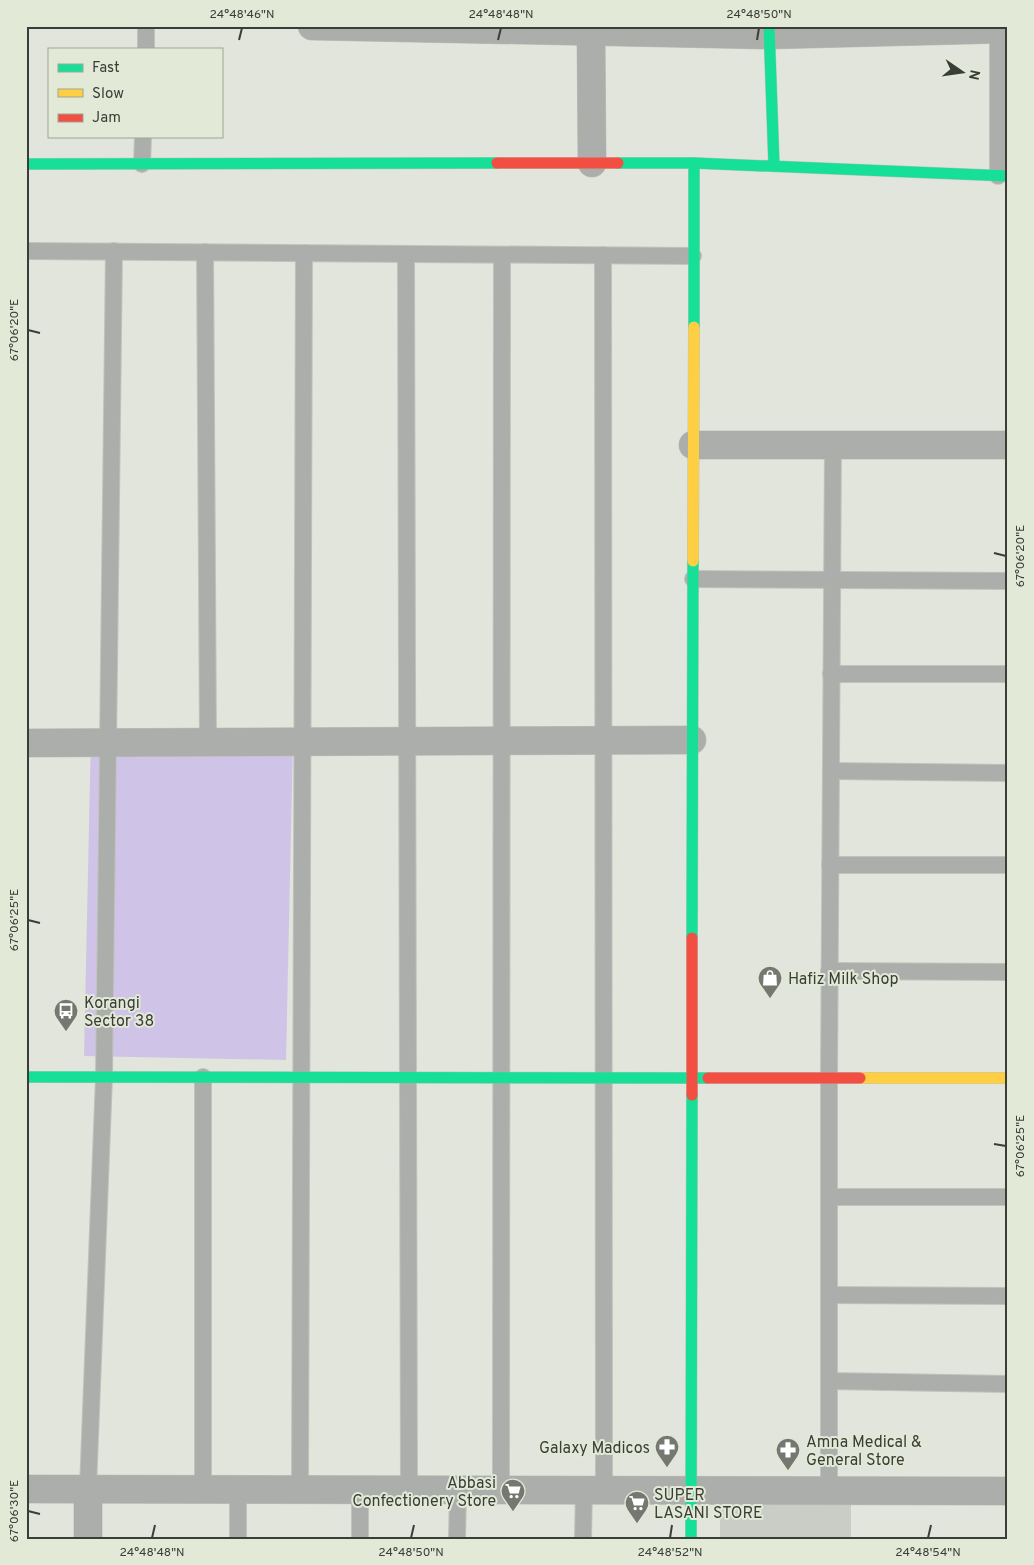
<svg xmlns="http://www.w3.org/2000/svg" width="1034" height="1565" viewBox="0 0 1034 1565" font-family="Overpass,sans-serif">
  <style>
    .green { fill: #cfc3e8 }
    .building { fill: #cacdc6 }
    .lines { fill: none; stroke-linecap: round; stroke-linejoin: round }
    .lane-casing { stroke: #c0c3bb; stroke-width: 18 }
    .street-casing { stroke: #c0c3bb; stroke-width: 29 }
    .fast-casing { stroke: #c0c3bb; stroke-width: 12 }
    .slow-casing { stroke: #c0c3bb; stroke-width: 12 }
    .jam-casing { stroke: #c0c3bb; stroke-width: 12 }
    .lane { stroke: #acaeab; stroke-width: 16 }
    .street { stroke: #acaeab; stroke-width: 28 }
    .fast { stroke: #16e098; stroke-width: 11 }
    .slow { stroke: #ffcf43; stroke-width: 11 }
    .jam { stroke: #f24e42; stroke-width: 11 }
    .ticks { fill: none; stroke: #3b3e37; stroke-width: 2 }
    .labels { text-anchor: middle; stroke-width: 4; stroke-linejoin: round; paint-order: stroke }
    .poi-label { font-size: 16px; fill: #3b3e37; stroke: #e2e9d7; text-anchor: start }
    .neatline { fill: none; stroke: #3b3e37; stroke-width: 2 }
    .ticks-label { font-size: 12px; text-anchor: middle; fill: #3b3e37 }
  </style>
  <rect width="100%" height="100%" fill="#e1e5db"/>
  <polygon class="green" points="91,735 293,739 286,1060 84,1056"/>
  <polygon class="building" points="720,1501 851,1502 851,1539 720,1539"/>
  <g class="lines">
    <defs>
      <g id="lane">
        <polyline points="998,26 998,176"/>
        <polyline points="146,49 146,26"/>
        <polyline points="142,164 143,136"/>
        <polyline points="26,251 693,256"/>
        <polyline points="205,252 208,742"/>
        <polyline points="406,254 409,1490"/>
        <polyline points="603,255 604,1490"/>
        <polyline points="693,579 1008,581"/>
        <polyline points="831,674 1008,674"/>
        <polyline points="831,771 1008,773"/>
        <polyline points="830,865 1008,865"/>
        <polyline points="829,971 1008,972"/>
        <polyline points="203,1077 203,1489"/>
        <polyline points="829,1197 1008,1197"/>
        <polyline points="829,1295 1008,1296"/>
        <polyline points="829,1381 1008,1384"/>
        <polyline points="88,1488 104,1077 114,251"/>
        <polyline points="238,1489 238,1539"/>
        <polyline points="300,1489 304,253"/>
        <polyline points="501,1490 502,255"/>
        <polyline points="829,1491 829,1076 833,445"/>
        <polyline points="360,1539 360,1489"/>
        <polyline points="457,1539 458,1489"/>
        <polyline points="583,1539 584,1490"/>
      </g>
      <g id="street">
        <polyline points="312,26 769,35 1008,29"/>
        <polyline points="591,32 592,163"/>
        <polyline points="693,445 1008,445"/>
        <polyline points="26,743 692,740"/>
        <polyline points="26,1489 1008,1491"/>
        <polyline points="88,1539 88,1488"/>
      </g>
      <g id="fast">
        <polyline points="769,26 774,166"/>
        <polyline points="618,163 694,163 1008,176"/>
        <polyline points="26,164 497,163"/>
        <polyline points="694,327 694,163"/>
        <polyline points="692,938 693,561"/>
        <polyline points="26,1077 708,1078"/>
        <polyline points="691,1539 692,1095"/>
      </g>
      <g id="slow">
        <polyline points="693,561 694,327"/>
        <polyline points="860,1078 1008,1078"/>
      </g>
      <g id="jam">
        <polyline points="497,163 618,163"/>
        <polyline points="708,1078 860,1078"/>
        <polyline points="692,1095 692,938"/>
      </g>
    </defs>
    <use href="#lane" class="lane-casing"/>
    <use href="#street" class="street-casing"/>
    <use href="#fast" class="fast-casing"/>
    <use href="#slow" class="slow-casing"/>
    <use href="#jam" class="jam-casing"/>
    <use href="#lane" class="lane"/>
    <use href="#street" class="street"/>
    <use href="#fast" class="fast"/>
    <use href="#slow" class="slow"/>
    <use href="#jam" class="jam"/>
  </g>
  <path class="ticks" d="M 239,40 L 242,28M 498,40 L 501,28M 757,40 L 759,28M 28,330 L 40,333M 994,553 L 1006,556M 28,920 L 40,923M 994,1144 L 1006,1146M 28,1511 L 40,1514M 152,1538 L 155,1525M 411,1538 L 414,1525M 670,1538 L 672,1525M 928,1538 L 931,1525"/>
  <defs>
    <symbol id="shop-pin" viewBox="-11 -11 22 30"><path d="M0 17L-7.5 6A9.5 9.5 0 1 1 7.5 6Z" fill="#757870" stroke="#e2e9d7"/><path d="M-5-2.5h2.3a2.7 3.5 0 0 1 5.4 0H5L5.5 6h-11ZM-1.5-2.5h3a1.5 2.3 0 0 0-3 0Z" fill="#fff"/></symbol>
    <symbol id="bus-pin" viewBox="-11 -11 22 30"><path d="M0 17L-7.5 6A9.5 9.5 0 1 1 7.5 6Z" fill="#757870" stroke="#e2e9d7"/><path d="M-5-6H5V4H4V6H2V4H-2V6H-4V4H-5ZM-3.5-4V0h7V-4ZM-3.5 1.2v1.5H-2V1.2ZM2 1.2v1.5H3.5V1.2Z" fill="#fff"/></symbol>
    <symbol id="pharmacy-pin" viewBox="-11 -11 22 30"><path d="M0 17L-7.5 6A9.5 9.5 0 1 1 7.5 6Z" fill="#757870" stroke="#e2e9d7"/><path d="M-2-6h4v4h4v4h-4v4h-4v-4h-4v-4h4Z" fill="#fff"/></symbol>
    <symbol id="supermarket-pin" viewBox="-11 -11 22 30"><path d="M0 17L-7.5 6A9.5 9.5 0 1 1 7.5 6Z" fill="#757870" stroke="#e2e9d7"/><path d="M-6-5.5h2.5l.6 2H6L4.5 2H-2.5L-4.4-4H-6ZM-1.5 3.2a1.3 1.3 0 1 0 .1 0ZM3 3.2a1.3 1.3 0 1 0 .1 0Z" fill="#fff"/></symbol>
  </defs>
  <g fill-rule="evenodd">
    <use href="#shop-pin" x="756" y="964" width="28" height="38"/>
    <use href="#bus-pin" x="52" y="997" width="28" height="38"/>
    <use href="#pharmacy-pin" x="653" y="1433" width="28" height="38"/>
    <use href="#pharmacy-pin" x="774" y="1436" width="28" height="38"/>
    <use href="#supermarket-pin" x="499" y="1477" width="28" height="38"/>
    <use href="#supermarket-pin" x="623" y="1489" width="28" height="38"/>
  </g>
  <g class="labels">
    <g class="poi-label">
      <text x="788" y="984">Hafiz Milk Shop</text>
      <text x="84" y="1008">Korangi<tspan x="84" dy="18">Sector 38</tspan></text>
      <text x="806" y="1447">Amna Medical &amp;<tspan x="806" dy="18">General Store</tspan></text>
      <text x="650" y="1453" text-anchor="end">Galaxy Madicos</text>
      <text x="496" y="1488" text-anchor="end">Abbasi<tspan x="496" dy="18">Confectionery Store</tspan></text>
      <text x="654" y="1500">SUPER<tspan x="654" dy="18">LASANI STORE</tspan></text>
    </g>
  </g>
  <rect width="1034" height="1565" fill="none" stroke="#e2e9d7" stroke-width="55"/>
  <rect x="48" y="48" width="175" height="90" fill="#e2e9d7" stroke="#9fa597"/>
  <rect x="58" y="64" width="25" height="8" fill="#16e098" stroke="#9fa597"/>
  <text x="92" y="72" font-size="15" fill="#3b3e37">Fast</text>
  <rect x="58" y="89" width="25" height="8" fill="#ffcf43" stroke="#9fa597"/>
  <text x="92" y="98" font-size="15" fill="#3b3e37">Slow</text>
  <rect x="58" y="114" width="25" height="8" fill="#f24e42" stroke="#9fa597"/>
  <text x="92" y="122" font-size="15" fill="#3b3e37">Jam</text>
  <g transform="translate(962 72) rotate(103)" stroke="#e2e9d7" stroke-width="4" paint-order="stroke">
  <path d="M0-4L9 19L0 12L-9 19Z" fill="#3b3e37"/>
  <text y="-8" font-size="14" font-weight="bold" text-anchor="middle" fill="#3b3e37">N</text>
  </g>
  <rect x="28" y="28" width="978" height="1510" class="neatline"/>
  <g class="ticks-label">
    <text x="242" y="18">24°48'46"N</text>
    <text x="501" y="18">24°48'48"N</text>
    <text x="759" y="18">24°48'50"N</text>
    <text transform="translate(14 330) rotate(-90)" y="4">67°06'20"E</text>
    <text transform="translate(1020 556) rotate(-90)" y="4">67°06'20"E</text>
    <text transform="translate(14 920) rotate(-90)" y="4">67°06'25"E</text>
    <text transform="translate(1020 1146) rotate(-90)" y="4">67°06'25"E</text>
    <text transform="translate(14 1511) rotate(-90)" y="4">67°06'30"E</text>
    <text x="152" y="1556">24°48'48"N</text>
    <text x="411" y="1556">24°48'50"N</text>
    <text x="670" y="1556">24°48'52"N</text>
    <text x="928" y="1556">24°48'54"N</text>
  </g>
</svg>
